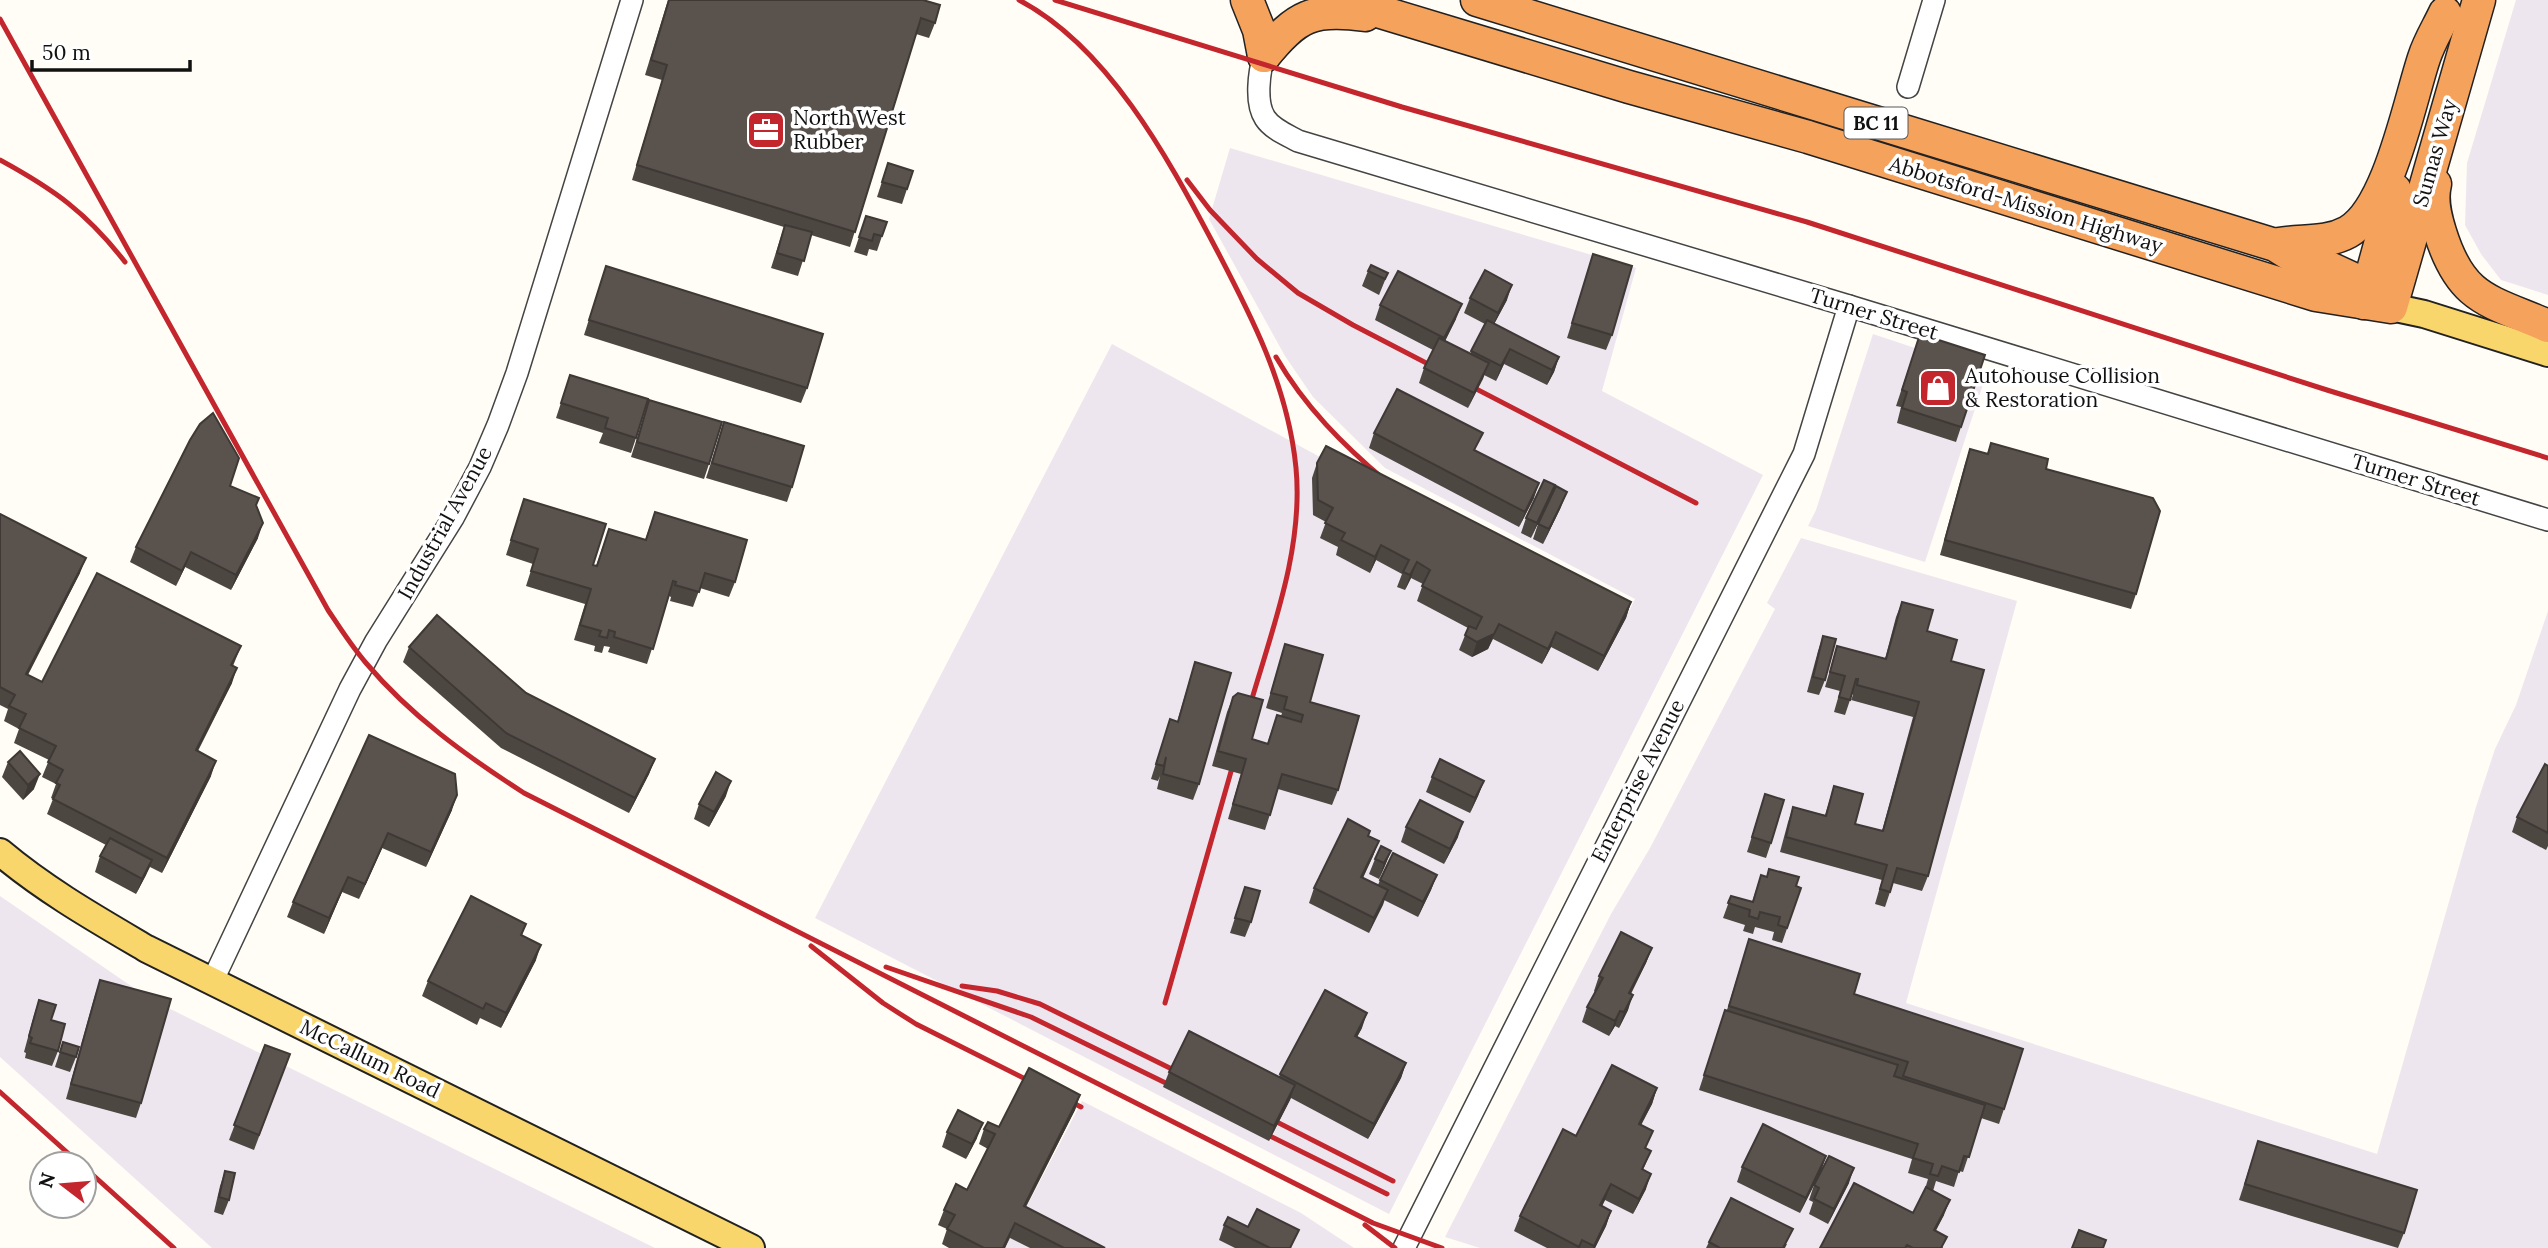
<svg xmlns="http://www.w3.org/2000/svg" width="2548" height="1248" viewBox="0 0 2548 1248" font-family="Lora,serif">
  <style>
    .industrial { fill: #eee6ef }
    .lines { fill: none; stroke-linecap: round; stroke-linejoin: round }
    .minor-casing { stroke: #444; stroke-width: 24 }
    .major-casing { stroke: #222; stroke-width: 30 }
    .highway-casing { stroke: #222; stroke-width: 35 }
    .minor { stroke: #fff; stroke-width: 21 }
    .major { stroke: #f9d66b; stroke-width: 26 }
    .highway { stroke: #f5a25d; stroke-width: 32 }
    .rail { stroke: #c4262e; stroke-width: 5 }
    .wall { fill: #4d4742 }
    .shaded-wall { fill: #3f3936 }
    .building { fill: #5a524d; stroke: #3f3936; stroke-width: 2 }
    .labels { text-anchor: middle; stroke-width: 7; stroke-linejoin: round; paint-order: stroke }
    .shield { fill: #fff; stroke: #585858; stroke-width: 2 }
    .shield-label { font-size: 19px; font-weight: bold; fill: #111 }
    .poi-label { font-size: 21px; fill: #111; stroke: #fff; text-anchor: start }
    .street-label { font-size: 21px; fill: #111; stroke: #fff }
  </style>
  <rect width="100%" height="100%" fill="#fffdf5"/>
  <g class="industrial">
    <polygon points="2516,0 2548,0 2548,295 2501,280 2481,254 2465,225 2467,163"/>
    <polygon points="1230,148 1636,268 1602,391 1763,475 1389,1214 815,918 1112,344 1342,469 1627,615 1635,599 1385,468 1313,397 1285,356 1209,219"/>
    <polygon points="1873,334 1987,372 1925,562 1808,526 1816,510"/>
    <polygon points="1801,538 2017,601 1906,1003 2377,1154 2476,807 2495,749 2516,705 2548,611 2548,1248 1480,1248 1445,1237 1611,914 1650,848 1775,609 1767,603"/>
    <polygon points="0,896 150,999 655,1248 212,1248 0,1057"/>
    <polygon points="1082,1101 1301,1213 1354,1248 1005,1248"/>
  </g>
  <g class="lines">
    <defs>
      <g id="minor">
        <path d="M 1264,56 C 1259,72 1255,103 1265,118 C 1272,129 1287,135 1298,141 L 1849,306 L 2548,520"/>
        <polyline points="1908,87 1934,0"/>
        <polyline points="212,982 350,689 376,641 453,518 480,467 498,425 517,373 632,0"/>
        <polyline points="1404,1248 1804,454 1849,306"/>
      </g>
      <g id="major">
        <polyline points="2391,307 2424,314 2548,353"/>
        <path d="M 0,852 C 45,890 96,919 147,949 L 751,1248"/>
      </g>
      <g id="highway">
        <polyline points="1247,0 1259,30 1264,56"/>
        <polyline points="1341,0 1629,87 1808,137 2316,295 2391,307 2479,0"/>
        <polyline points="1477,0 2275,245 2291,255 2325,266 2392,297"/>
        <path d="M 1264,56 C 1297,15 1313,8 1365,15"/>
        <path d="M 2435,184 C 2431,200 2435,216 2440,232 C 2461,300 2488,300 2548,326"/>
        <path d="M 2279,244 C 2303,240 2326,244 2348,232 C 2389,209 2409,103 2424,58 C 2429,42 2438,28 2445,13"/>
        <polyline points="2364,303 2395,190"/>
      </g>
    </defs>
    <use href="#minor" class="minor-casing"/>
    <use href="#major" class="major-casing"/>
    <use href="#highway" class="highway-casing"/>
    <use href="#minor" class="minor"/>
    <use href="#major" class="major"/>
    <use href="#highway" class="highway"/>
    <g class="rail">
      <path d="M 1019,0 C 1107,46 1167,156 1212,241 C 1250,313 1288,385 1296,468 C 1304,552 1269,637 1247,716"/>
      <polyline points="1055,0 1402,107 1807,222 2327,390 2548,458"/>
      <path d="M 0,19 L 328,610 C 340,628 352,647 366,663 C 411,716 465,755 524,793 L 1373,1223 L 1442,1248"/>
      <path d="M 0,160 C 55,190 87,213 125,262"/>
      <polyline points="1187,180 1210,210 1257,259 1298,293 1353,325 1696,503"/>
      <path d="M 1276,357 C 1305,407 1343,445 1387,482"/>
      <polyline points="811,946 883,1003 916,1024 1081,1107"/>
      <polyline points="886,967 1031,1017 1182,1091"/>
      <polyline points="962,986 997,991 1040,1004 1188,1077"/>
      <polyline points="1165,1003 1236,754"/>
      <polyline points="0,1092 80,1164"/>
      <polyline points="1263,1115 1393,1181"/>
      <polyline points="1254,1128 1387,1194"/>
      <polyline points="84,1167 174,1248"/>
      <polyline points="1365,1225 1395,1248"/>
    </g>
  </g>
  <g class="wall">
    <polygon points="668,0 923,0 935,23 929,38 916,34 850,247 811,235 798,276 771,268 784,227 632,180 662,80 645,75"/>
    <polygon points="888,163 907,189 902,204 877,197"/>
    <polygon points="866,216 882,236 877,251 869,249 867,256 854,252"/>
    <polygon points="1593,254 1612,335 1606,350 1567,338"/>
    <polygon points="606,266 807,388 801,403 584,335"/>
    <polygon points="1368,271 1388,273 1379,295 1362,286"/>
    <polygon points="1470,298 1507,300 1494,324 1559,357 1554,372 1547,385 1504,364 1496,381 1484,375 1468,408 1419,383 1424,368 1433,350 1375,320 1380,305 1456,319 1445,341 1470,354 1485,324 1464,313"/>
    <polygon points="1920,334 1961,427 1956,442 1897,423 1901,407 1896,406"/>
    <polygon points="570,375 636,438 631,453 599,443 603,433 556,418"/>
    <polygon points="649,400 709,464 704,479 631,457"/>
    <polygon points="724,422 792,487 787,502 706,478"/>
    <polygon points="1374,433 1534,498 1519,527 1369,448"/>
    <polygon points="1991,443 2046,469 2136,594 2131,609 1940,555 1965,464 1970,449 1987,454"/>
    <polygon points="1317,463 1631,602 1626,618 1598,671 1551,647 1542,664 1493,639 1488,649 1472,657 1459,650 1468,628 1417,601 1423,584 1411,578 1405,590 1397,587 1402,574 1376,560 1370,573 1336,555 1338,547 1320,538 1326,522 1313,515 1312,478"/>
    <polygon points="1555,485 1549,500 1531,538 1521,533 1526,518"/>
    <polygon points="230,486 256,505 258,538 231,590 185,567 176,586 130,562 136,547"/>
    <polygon points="524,499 593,565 596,566 609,529 645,540 655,512 735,582 729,597 700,588 693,607 670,601 671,597 669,596 647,664 608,652 610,647 604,646 602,653 594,651 595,646 574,640 585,604 526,586 533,564 506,555"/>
    <polygon points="1561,507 1543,544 1533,539 1538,524"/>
    <polygon points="0,514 80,573 28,675 42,682 241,646 233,666 232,683 198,751 211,776 162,873 150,867 146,875 136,894 95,872 100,856 106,845 47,814 53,799 51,798 56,784 42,777 49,760 14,743 19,729 4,721 8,709 0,705"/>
    <polygon points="1902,602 1951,661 1928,876 1922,891 1893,883 1885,907 1875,904 1882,880 1780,852 1788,822 1793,807 1825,815 1834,786 1855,824 1882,831 1913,717 1851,700 1853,695 1852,694 1845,715 1834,712 1840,691 1825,687 1837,646 1885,659 1896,617"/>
    <polygon points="1823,636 1825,680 1819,695 1807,692 1818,651"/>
    <polygon points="1285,644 1310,702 1338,790 1332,805 1278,789 1265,830 1228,819 1241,774 1212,766 1227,712 1233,697 1252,739 1267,744 1277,715 1281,716 1282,713 1266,708"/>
    <polygon points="409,647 526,693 655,759 649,774 629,813 501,748 403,662"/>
    <polygon points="1195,662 1199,784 1193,800 1157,789 1160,776 1158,781 1151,779 1170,719 1177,722"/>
    <polygon points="369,735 452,810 426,867 382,848 359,899 342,892 324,934 287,917 293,902"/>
    <polygon points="8,762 34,789 23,800 2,777"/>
    <polygon points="2548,766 2548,846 2546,850 2512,832 2517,817"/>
    <polygon points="1432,777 1484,781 1478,796 1470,813 1426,792"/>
    <polygon points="1765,794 1771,843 1766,858 1747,852"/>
    <polygon points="726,796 709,827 694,819 699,804"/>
    <polygon points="1406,827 1458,837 1444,864 1401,842"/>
    <polygon points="1370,831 1368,836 1379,841 1373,856 1363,878 1378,885 1380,880 1437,875 1431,890 1418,917 1384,900 1369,933 1309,903 1314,888"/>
    <polygon points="1391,851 1379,879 1369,874 1375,859"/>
    <polygon points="1761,875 1801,888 1782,943 1772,940 1774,932 1755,927 1753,934 1743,931 1745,925 1723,918 1731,896 1752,902"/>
    <polygon points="1245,887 1251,922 1245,937 1230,933"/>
    <polygon points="526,924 522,935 536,960 501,1028 480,1018 477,1025 422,996 428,981"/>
    <polygon points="1749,939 1854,994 2004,1109 1999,1124 1981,1118 1963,1172 1959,1171 1954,1187 1936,1181 1933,1191 1944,1215 1935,1231 1943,1248 1820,1248 1913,1213 1925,1189 1928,1179 1908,1173 1912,1159 1699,1090 1720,1025 1725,1010 1727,1010"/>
    <polygon points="1652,948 1646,963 1631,994 1628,1010 1619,1028 1615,1026 1609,1036 1582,1022 1587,1007 1595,992 1594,991 1599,976"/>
    <polygon points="100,980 141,1103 136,1118 66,1099 95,995"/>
    <polygon points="39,1000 51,1020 58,1051 52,1066 25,1058 26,1053 24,1052 34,1015"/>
    <polygon points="1362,1028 1357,1037 1406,1063 1401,1078 1368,1139 1291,1098 1269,1141 1163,1087 1169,1072 1279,1077 1280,1074"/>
    <polygon points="63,1042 76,1057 70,1072 55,1067"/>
    <polygon points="265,1045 290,1054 254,1150 229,1140"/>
    <polygon points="1657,1088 1652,1104 1641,1124 1646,1149 1651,1151 1643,1170 1646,1189 1633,1214 1605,1200 1602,1206 1611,1211 1606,1226 1595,1248 1547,1248 1514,1231 1520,1216 1576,1136"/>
    <polygon points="1080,1095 1075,1110 1026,1207 1105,1248 1030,1248 1010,1238 1005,1248 949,1248 942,1244 947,1229 938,1225 944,1210 967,1190 988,1149 979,1144 984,1129 999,1127"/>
    <polygon points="947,1132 977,1138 966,1159 942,1147"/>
    <polygon points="2258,1141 2404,1233 2398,1248 2239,1200"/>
    <polygon points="1826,1156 1821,1171 1800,1213 1737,1182 1742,1167"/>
    <polygon points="225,1171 229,1200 223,1215 214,1212 220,1186"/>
    <polygon points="1849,1183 1828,1224 1809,1214 1813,1202 1809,1200 1814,1185"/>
    <polygon points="1224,1225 1292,1248 1235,1248 1219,1240"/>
    <polygon points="1709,1242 1787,1244 1785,1248 1706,1248"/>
  </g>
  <g class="shaded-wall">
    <polygon points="1512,285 1507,300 1492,328 1498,313"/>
    <polygon points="1462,304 1456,319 1439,353 1444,338"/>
    <polygon points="1510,349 1504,364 1496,381 1501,366"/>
    <polygon points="1559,357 1554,372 1547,385 1552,370"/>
    <polygon points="1489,363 1483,379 1468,408 1474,393"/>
    <polygon points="1539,483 1534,498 1519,527 1525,512"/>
    <polygon points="1555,485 1549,500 1531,538 1537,523"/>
    <polygon points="1567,492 1561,507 1543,544 1549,529"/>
    <polygon points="263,523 258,538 231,590 236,575"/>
    <polygon points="1381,545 1376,560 1370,573 1375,557"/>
    <polygon points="191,552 185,567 176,586 182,571"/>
    <polygon points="86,558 80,573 20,689 26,674"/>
    <polygon points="1417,562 1411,578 1405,590 1410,575"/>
    <polygon points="1631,602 1626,618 1598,671 1604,656"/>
    <polygon points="1499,624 1488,649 1472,657 1477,642"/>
    <polygon points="1556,632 1551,647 1542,664 1548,649"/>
    <polygon points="237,668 232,683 190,765 196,750"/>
    <polygon points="655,759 649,774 629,813 635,798"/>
    <polygon points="216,761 211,776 162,873 167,858"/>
    <polygon points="40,774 34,789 23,800 28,785"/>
    <polygon points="731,781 726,796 709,827 714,812"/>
    <polygon points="1484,781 1478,796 1470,813 1475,798"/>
    <polygon points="457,795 452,810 426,867 431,852"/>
    <polygon points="1463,822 1458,837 1444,864 1450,849"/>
    <polygon points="388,833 382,848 359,899 365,884"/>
    <polygon points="1379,841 1373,856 1356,892 1361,877"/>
    <polygon points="1391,851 1385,866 1379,879 1384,863"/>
    <polygon points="152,860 146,875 136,894 142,879"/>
    <polygon points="1437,875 1431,890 1418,917 1423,902"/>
    <polygon points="348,877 342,892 324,934 329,918"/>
    <polygon points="1388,890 1383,905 1369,933 1374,918"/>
    <polygon points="541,945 536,960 501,1028 506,1013"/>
    <polygon points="1652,948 1646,963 1623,1008 1629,993"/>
    <polygon points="1633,995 1628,1010 1619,1028 1624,1012"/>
    <polygon points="1620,1011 1615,1026 1609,1036 1615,1021"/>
    <polygon points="1367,1013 1362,1028 1349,1051 1355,1036"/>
    <polygon points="1406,1063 1401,1078 1368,1139 1374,1124"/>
    <polygon points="1295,1085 1290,1100 1269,1141 1274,1126"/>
    <polygon points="1657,1088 1652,1104 1634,1139 1639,1124"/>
    <polygon points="1080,1095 1075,1110 1018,1221 1024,1206"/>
    <polygon points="983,1123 977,1138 966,1159 972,1144"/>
    <polygon points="1826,1156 1821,1171 1800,1213 1806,1198"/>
    <polygon points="1854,1168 1849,1183 1828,1224 1834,1209"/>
    <polygon points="1651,1174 1646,1189 1633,1214 1639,1199"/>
    <polygon points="1611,1184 1605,1200 1595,1220 1600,1205"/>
    <polygon points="1950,1200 1944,1215 1928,1246 1934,1230"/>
    <polygon points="1611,1211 1606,1226 1595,1248 1593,1248"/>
    <polygon points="1015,1223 1005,1248 1003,1248"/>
  </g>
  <g class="building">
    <polygon points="669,0 923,0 940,5 935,23 921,18 855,232 637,165 667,65 651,60"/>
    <polygon points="888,163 913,171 907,189 882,182"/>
    <polygon points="866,216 887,222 882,236 874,234 872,241 859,237"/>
    <polygon points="785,225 812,232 804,261 777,253"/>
    <polygon points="1593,254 1632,266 1612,335 1572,323"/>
    <polygon points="1371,265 1388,273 1385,279 1368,271"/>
    <polygon points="606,266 823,334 807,388 589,320"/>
    <polygon points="1485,270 1512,285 1498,313 1470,298"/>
    <polygon points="1398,271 1462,304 1444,338 1380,305"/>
    <polygon points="1487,320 1559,357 1552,370 1510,349 1501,366 1471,351"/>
    <polygon points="1920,334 1985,355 1961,427 1902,408 1907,392 1902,390"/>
    <polygon points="1439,338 1489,363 1474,393 1424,368"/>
    <polygon points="570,375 648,399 636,438 605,428 608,418 561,403"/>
    <polygon points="1397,389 1483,433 1474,450 1539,483 1525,512 1374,433"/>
    <polygon points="649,400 722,422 709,464 637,442"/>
    <polygon points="213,413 239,458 230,486 259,498 256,505 263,523 236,575 191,552 182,571 136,547 190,440 200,424"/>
    <polygon points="724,422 804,446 792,487 712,463"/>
    <polygon points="1991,443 2048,459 2046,469 2153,498 2160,511 2136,594 1945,540 1970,449 1988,454"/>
    <polygon points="1326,446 1631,602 1604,656 1556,632 1548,649 1499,624 1494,634 1477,642 1465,635 1469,626 1476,629 1482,617 1422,586 1430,570 1417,562 1410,575 1403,572 1409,560 1381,545 1375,557 1341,540 1345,533 1325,523 1333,508 1318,500 1317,463"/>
    <polygon points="1544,480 1555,485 1537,523 1526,518"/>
    <polygon points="1556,486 1567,492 1549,529 1538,524"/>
    <polygon points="524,499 606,524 593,565 597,566 609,529 646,540 655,512 747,540 735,582 705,573 699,592 675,585 676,582 673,581 653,649 614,637 615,632 609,630 607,638 599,636 601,631 580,625 591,589 531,571 538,549 511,540"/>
    <polygon points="0,514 86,558 26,674 42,682 97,573 241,646 231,665 237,668 196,750 216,761 167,858 53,799 60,785 56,783 63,770 48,762 56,746 19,728 26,714 9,706 15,695 0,687"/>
    <polygon points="1902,602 1933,610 1927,631 1957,640 1951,661 1984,670 1928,876 1897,868 1890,892 1880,889 1887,865 1786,837 1793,807 1826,816 1834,786 1863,794 1855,824 1883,831 1919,702 1857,685 1858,679 1856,679 1850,700 1839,697 1845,676 1830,672 1837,646 1886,659"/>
    <polygon points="437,615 526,693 655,759 635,798 506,733 409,647"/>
    <polygon points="1823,636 1836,639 1825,680 1813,677"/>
    <polygon points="1285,644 1323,655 1310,702 1359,716 1338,790 1282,774 1270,815 1233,804 1246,759 1218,751 1233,697 1238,693 1263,700 1252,739 1268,744 1277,715 1301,722 1303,715 1284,709 1287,697 1271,693"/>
    <polygon points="1195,662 1231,673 1199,784 1163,774 1166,757 1164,766 1156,764 1170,719 1178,722"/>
    <polygon points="369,735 455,774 457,795 431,852 388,833 365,884 348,877 329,918 293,902"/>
    <polygon points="20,751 40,774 28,785 8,762"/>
    <polygon points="1440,759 1484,781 1475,798 1432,777"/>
    <polygon points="2545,764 2548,766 2548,833 2517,817"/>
    <polygon points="716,772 731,781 714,812 699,804"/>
    <polygon points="1765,794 1784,800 1771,843 1752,837"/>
    <polygon points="1420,800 1463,822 1450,849 1406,827"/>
    <polygon points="1348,819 1370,831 1368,836 1379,841 1361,877 1388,890 1374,918 1314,888"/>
    <polygon points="110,838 152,860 142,879 100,856"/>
    <polygon points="1381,846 1391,851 1384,863 1375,859"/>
    <polygon points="1393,853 1437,875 1423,902 1380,880"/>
    <polygon points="1769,869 1799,877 1796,886 1801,888 1787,928 1778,925 1780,917 1760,912 1758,919 1749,916 1750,910 1728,903 1731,896 1753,902 1761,875 1767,877"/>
    <polygon points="1245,887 1260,891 1251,922 1235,918"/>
    <polygon points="471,896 526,924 521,935 541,945 506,1013 486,1003 483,1009 428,981"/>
    <polygon points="1621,932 1652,948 1629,993 1633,995 1624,1012 1620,1011 1615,1021 1587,1007 1603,978 1599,976"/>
    <polygon points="1749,939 1860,974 1854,994 2023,1049 2004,1109 1903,1076 1908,1062 1729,1006"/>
    <polygon points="100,980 171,999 141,1103 71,1084"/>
    <polygon points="1325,990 1367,1013 1355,1036 1406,1063 1374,1124 1280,1074"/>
    <polygon points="39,1000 56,1005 51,1020 65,1024 58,1051 30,1043 32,1038 29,1036"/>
    <polygon points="1725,1010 1898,1065 1894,1076 1985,1105 1969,1157 1964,1156 1959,1172 1942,1166 1938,1176 1930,1174 1933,1164 1913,1158 1918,1144 1704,1075"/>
    <polygon points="1189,1031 1295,1085 1274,1126 1169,1072"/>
    <polygon points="63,1042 79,1047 76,1057 60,1052"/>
    <polygon points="265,1045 290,1054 259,1135 234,1125"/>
    <polygon points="1612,1065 1657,1088 1639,1124 1653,1131 1645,1148 1651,1151 1642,1169 1651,1174 1639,1199 1611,1184 1600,1205 1611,1211 1594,1246 1582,1240 1579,1247 1520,1216 1563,1129 1576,1136"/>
    <polygon points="1029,1068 1080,1095 1024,1206 1105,1248 1064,1248 1015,1223 1003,1248 984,1248 947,1229 955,1215 944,1210 956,1184 967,1190 995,1134 984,1129 988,1122 999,1127"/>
    <polygon points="958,1110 983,1123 972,1144 947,1132"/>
    <polygon points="1763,1124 1826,1156 1806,1198 1742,1167"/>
    <polygon points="2258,1141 2417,1190 2404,1233 2245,1184"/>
    <polygon points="1829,1156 1854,1168 1834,1209 1814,1199 1819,1188 1814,1185"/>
    <polygon points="225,1171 235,1173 229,1200 219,1197"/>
    <polygon points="1854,1183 1913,1213 1926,1187 1950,1200 1934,1230 1947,1237 1941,1248 1913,1248 1907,1245 1905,1248 1820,1248"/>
    <polygon points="1731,1198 1793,1229 1783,1248 1720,1248 1709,1242"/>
    <polygon points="1257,1209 1299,1230 1290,1248 1270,1248 1224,1225 1228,1217 1248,1227"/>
    <polygon points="2079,1230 2106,1240 2103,1248 2072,1248"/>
  </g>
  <defs>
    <symbol id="office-square" viewBox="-11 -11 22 22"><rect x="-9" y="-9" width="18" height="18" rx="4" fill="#c4262e" stroke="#fff"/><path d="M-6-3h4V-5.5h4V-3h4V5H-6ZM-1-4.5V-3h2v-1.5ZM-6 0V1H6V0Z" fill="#fff"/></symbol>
    <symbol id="shop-square" viewBox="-11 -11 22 22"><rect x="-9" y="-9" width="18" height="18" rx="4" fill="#c4262e" stroke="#fff"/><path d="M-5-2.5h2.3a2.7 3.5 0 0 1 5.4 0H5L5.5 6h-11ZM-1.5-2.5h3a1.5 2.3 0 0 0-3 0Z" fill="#fff"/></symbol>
  </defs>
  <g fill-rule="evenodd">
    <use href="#office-square" x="744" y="108" width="44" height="44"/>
    <use href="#shop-square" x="1916" y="366" width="44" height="44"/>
  </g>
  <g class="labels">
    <rect class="shield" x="1844.5" y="107.5" width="63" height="31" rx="5"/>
    <g class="shield-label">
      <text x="1876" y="130">BC 11</text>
    </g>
    <g class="poi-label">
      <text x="793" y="125">North West<tspan x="793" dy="24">Rubber</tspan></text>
      <text x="1965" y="383">Autohouse Collision<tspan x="1965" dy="24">&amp; Restoration</tspan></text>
    </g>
    <g class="street-label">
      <text transform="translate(2435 153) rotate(-74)" y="7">Sumas Way</text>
      <text transform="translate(2026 205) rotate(17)" y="7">Abbotsford-Mission Highway</text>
      <text transform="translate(1874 314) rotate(17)" y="7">Turner Street</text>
      <text transform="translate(2416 480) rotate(17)" y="7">Turner Street</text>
      <text transform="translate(445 523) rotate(-61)" y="7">Industrial Avenue</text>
      <text transform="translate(1638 781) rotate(-63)" y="7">Enterprise Avenue</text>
      <text transform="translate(370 1059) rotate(26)" y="7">McCallum Road</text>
    </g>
  </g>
  <g transform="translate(63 1185) rotate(286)"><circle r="33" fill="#ffffff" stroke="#a0a0a0" stroke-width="2"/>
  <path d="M0-5L12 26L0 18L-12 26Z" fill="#c4262e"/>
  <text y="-10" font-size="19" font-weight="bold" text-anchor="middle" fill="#111111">N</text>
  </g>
  <path d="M32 60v10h158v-10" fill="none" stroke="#111111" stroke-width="3.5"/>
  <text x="42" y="60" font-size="21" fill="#111111" stroke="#ffffff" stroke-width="5" paint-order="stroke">50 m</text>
</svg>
